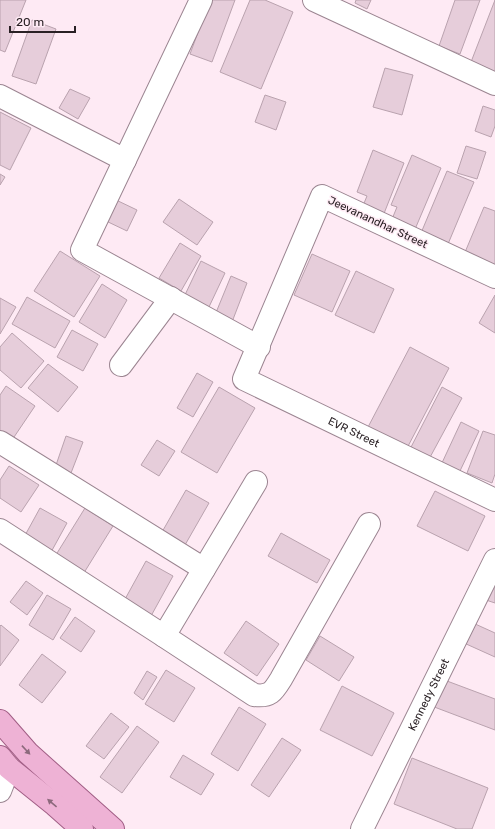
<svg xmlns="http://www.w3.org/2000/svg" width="495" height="829" viewBox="0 0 495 829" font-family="Rubik,sans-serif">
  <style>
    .building { fill: #e6cdda; stroke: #b9a2ae }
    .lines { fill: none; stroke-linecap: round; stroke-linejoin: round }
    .minor-casing { stroke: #9b8591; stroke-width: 24 }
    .primary-casing { stroke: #a15e85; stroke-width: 24 }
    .minor { stroke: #fff; stroke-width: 22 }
    .primary { stroke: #eeb2d5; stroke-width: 22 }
    .oneway { fill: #8c697c }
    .labels { text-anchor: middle; stroke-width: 3; stroke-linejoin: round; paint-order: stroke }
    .street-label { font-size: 11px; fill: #292024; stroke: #feeaf4 }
  </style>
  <rect width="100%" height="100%" fill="#feeaf4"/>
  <g class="building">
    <polygon points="0,0 26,0 5,52 0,50"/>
    <polygon points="210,0 235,0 212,62 190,54"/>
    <polygon points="250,0 265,0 293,12 261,89 220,72"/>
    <polygon points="356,0 371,0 367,9 355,3"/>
    <polygon points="455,0 480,0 460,54 439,46"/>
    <polygon points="495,0 495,72 471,62"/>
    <polygon points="32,20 56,29 36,84 12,76"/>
    <polygon points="385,68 413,75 402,115 373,107"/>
    <polygon points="70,89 90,98 78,119 59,108"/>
    <polygon points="265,95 286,102 276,130 255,122"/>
    <polygon points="483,106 495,110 495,126 491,137 475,131"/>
    <polygon points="0,112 31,128 10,170 0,165"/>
    <polygon points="466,146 486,152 477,179 457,173"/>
    <polygon points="373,150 404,163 383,216 362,208 367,196 357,192"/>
    <polygon points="412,155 441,168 413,234 390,224 397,207 391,205"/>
    <polygon points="447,171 474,182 448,244 421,233"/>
    <polygon points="0,174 5,177 0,185"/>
    <polygon points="114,199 137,210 127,231 104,220"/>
    <polygon points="179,199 213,222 197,245 163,222"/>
    <polygon points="484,207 495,211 495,271 463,257"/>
    <polygon points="180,243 201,256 181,291 159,278"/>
    <polygon points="60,251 100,276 74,317 34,291"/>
    <polygon points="312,254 350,271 332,312 294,295"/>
    <polygon points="201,261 225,273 208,309 184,297"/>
    <polygon points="356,271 394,289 374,333 335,315"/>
    <polygon points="231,276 247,283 232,322 215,315"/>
    <polygon points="102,284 127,300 105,338 79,322"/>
    <polygon points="495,295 495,333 479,323"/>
    <polygon points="27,297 70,321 55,348 12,324"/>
    <polygon points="0,298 16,307 0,334"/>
    <polygon points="72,330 98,344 83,371 57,357"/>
    <polygon points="12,333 44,361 21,388 0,370 0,347"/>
    <polygon points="410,347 449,368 406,450 367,429"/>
    <polygon points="48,364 78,387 58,412 28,388"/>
    <polygon points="197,373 213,382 193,417 177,408"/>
    <polygon points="6,386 35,406 10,443 0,436 0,395"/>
    <polygon points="219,387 255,408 217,473 181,452"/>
    <polygon points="442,387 462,398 428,461 409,451"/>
    <polygon points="461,422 479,431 459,473 441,465"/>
    <polygon points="483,431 495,435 495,474 492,483 467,473"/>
    <polygon points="66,436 83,442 71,473 55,468"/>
    <polygon points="157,440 175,451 159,476 141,465"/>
    <polygon points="9,466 39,485 21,512 0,498 0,480"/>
    <polygon points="186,490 209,503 185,545 162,532"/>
    <polygon points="435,491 485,516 468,551 417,526"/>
    <polygon points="40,508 67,523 50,554 23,539"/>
    <polygon points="85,508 113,526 82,576 54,558"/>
    <polygon points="281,533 330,560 317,583 268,556"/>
    <polygon points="146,561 173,576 151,616 124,601"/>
    <polygon points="495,578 495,603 486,600"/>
    <polygon points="26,581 43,593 27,615 10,602"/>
    <polygon points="47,595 71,609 53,640 29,625"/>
    <polygon points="75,617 95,631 81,652 60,638"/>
    <polygon points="246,621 279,644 257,676 224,653"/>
    <polygon points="473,623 495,633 495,657 464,643"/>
    <polygon points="1,625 19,640 0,666 0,626"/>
    <polygon points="320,636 354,657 339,681 306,660"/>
    <polygon points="42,654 66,672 42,703 19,685"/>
    <polygon points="166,670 195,688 174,722 145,704"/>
    <polygon points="147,671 157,677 143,700 134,693"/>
    <polygon points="439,678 495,699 495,730 429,705"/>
    <polygon points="342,686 394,713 372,756 320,730"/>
    <polygon points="239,707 266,724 238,771 211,754"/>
    <polygon points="111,713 129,727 104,759 86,746"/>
    <polygon points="137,726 159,742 122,793 100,777"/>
    <polygon points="282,738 301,750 269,797 251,785"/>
    <polygon points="183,755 214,774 201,795 170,777"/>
    <polygon points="412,758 488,788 472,829 457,829 394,804"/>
  </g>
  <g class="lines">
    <defs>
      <g id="minor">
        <polyline points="201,0 82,250 259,347"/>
        <polyline points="314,0 495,84"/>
        <polyline points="0,96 125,160"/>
        <path id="s1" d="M 495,277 L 322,196 L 244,379 L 495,500"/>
        <polyline points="121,365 171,298"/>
        <polyline points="0,442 204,569"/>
        <polyline points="0,530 164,636 256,482"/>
        <path d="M 164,636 L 254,695 C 270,697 273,692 281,679 L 369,524"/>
        <polyline points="0,791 9,768"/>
        <path id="s2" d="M 362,829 L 495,560"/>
      </g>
      <g id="primary">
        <polyline points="0,721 28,753 113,829"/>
        <polyline points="0,757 9,768 55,805 82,829"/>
      </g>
    </defs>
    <use href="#minor" class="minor-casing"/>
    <use href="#primary" class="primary-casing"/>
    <use href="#minor" class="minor"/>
    <use href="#primary" class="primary"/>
  </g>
  <defs><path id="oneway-solid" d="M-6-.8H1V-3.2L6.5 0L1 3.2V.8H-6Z"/></defs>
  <g class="oneway">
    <use href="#oneway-solid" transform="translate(26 750) rotate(47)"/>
    <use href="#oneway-solid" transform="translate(52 803) rotate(-140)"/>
  </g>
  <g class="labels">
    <g class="street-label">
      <text transform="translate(378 222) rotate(25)" y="4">Jeevanandhar Street</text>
      <text dy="4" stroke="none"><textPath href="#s1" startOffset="512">EVR Street</textPath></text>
      <text dy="4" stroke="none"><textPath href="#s2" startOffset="150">Kennedy Street</textPath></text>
    </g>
  </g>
  <path d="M10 26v6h65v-6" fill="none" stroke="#292024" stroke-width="2"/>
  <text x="16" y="26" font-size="12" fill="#292024" stroke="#feeaf4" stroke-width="3" paint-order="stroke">20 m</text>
</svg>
